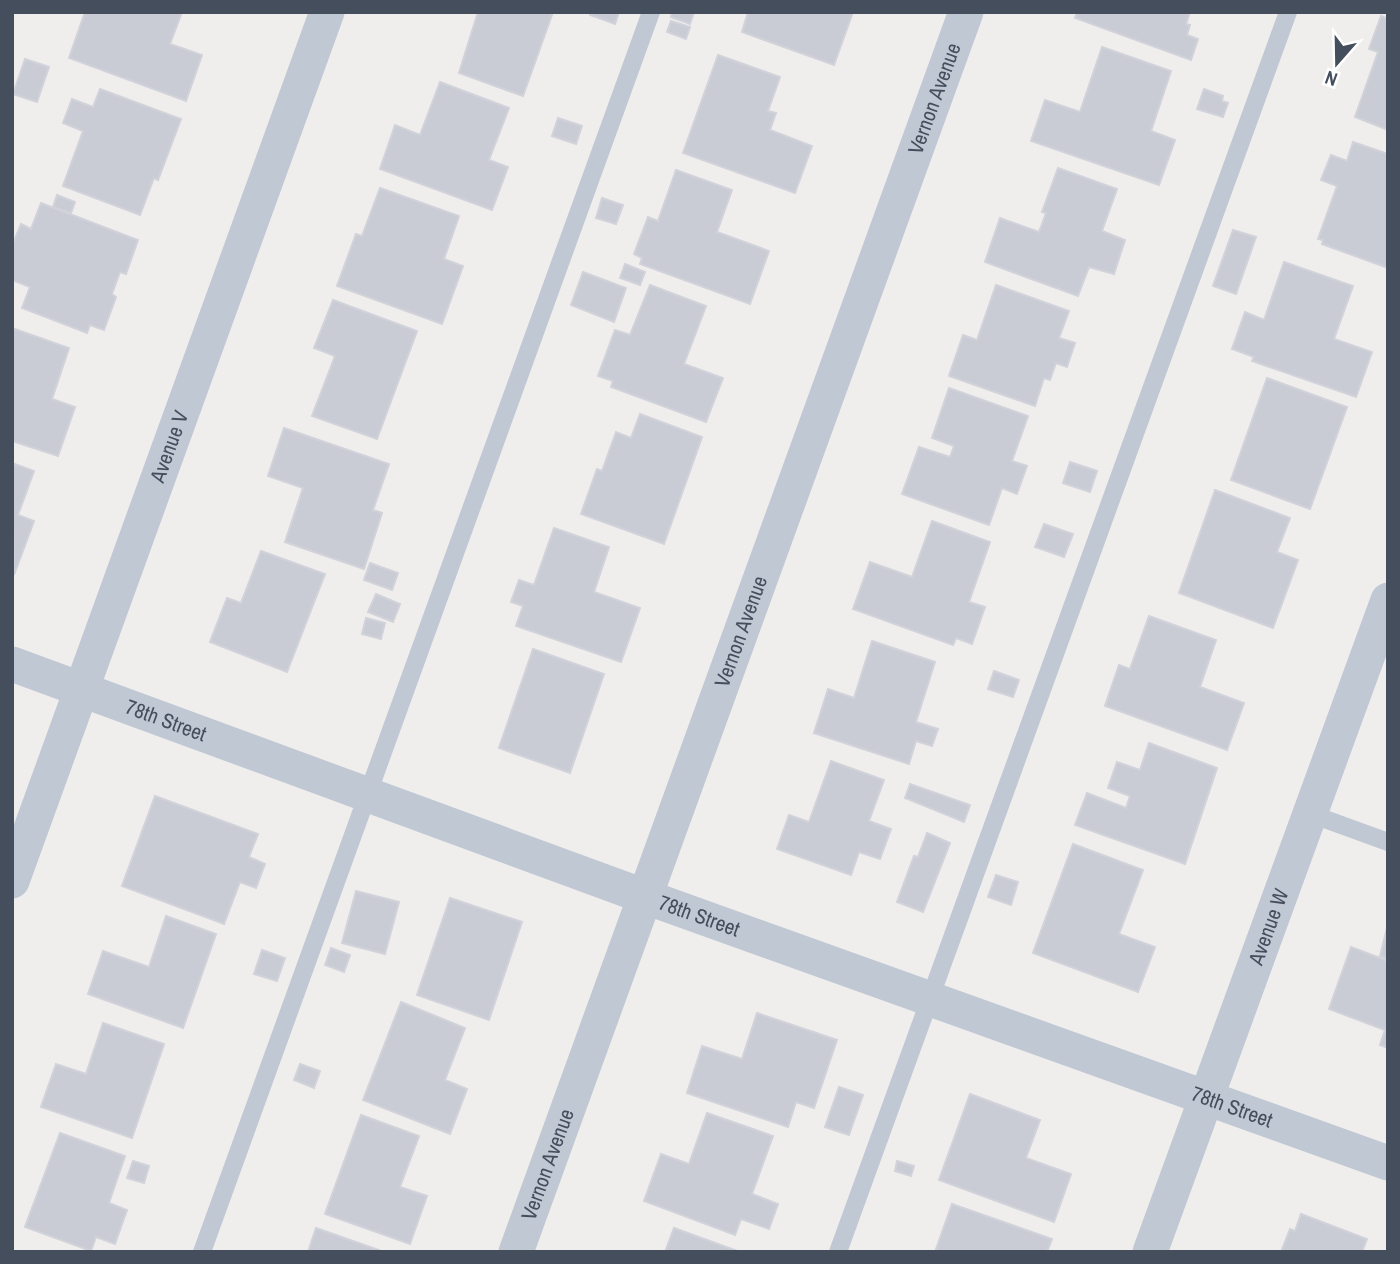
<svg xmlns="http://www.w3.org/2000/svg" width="1400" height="1264" viewBox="0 0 1400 1264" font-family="'Archivo Narrow',sans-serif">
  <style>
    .building { fill: #c9ccd4; stroke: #d1d2da; stroke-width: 2 }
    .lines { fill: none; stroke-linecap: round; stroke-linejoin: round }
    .service { stroke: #c0c8d4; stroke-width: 18 }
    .minor { stroke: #c0c8d4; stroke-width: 35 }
    .labels { text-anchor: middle; stroke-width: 6; stroke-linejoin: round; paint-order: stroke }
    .street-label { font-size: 21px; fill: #454e5c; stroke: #fff }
  </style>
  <rect width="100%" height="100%" fill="#f0eeed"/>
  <g class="building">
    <polygon points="85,12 182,12 170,44 202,55 186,101 69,58"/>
    <polygon points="478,12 553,12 523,96 459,73"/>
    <polygon points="591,12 619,12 615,24 590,15"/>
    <polygon points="672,12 694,12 690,24 671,17"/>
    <polygon points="748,12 853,12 834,65 742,32"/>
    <polygon points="1077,12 1190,12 1186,24 1190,25 1187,35 1198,39 1191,60 1075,18"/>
    <polygon points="1381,16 1388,19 1388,130 1355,117 1378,52 1369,49"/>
    <polygon points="671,21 690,27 686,39 667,32"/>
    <polygon points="1102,47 1171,71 1151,131 1175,140 1159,185 1031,141 1045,100 1080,112"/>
    <polygon points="718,55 780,77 768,111 776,113 770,130 812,146 795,193 683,153"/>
    <polygon points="25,59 49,67 37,102 13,94"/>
    <polygon points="440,82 509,108 489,160 508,167 492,210 380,169 395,125 420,135"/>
    <polygon points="100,89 181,119 158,180 154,178 140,215 63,186 83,131 63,123 72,99 93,107"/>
    <polygon points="1204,89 1223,96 1222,101 1228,103 1223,117 1197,109"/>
    <polygon points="558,118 582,126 576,144 552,136"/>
    <polygon points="1353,142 1388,154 1388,268 1322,244 1323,240 1318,239 1337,186 1321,180 1331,155 1347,161"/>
    <polygon points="1058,168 1117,189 1102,231 1125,240 1114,274 1089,267 1078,296 985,262 1000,218 1039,232 1046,213 1042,212"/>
    <polygon points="676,170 732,190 717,232 769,251 750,304 640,264 642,258 634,254 648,217 658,221"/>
    <polygon points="380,188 459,216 444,259 463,266 442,324 337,286 356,234 362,236"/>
    <polygon points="57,195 75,202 71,213 53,207"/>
    <polygon points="602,198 623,205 616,224 596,218"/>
    <polygon points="41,203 138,240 126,274 120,272 112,294 116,297 104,330 90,325 87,333 22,308 30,287 12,280 12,246 21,224 31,229"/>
    <polygon points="1233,230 1256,237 1236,294 1213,286"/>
    <polygon points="1284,262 1353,286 1334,339 1372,352 1356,397 1252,361 1254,357 1232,349 1245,312 1264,320"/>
    <polygon points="625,264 645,272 640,285 620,278"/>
    <polygon points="583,272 626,288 614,322 571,305"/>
    <polygon points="650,285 706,306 684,364 723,378 706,422 611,387 613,381 598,376 615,330 630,335"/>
    <polygon points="996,285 1069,311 1059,338 1075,343 1067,367 1056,363 1050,380 1044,378 1035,406 949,376 963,335 977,340"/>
    <polygon points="333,300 417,331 377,439 312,416 335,356 314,348"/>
    <polygon points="12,328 69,348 52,399 75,407 58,456 12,441"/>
    <polygon points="1267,378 1347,407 1310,509 1231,480"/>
    <polygon points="949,388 1028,416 1012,461 1027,466 1017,494 1002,488 989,525 902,494 919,447 950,457 954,446 932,438"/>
    <polygon points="640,414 702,437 664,544 581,514 597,469 602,471 616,432 631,438"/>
    <polygon points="284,428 389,464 373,510 382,513 364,569 285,542 303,488 268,476"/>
    <polygon points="1070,462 1097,471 1090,492 1063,483"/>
    <polygon points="12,463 34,471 18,515 34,521 14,575"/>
    <polygon points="1215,490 1290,518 1277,552 1298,560 1273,628 1179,593"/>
    <polygon points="932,521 990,542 969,602 985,607 972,644 956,638 953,645 853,609 870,562 912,577"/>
    <polygon points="1044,524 1073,534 1064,557 1035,547"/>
    <polygon points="554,528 609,547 594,592 640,608 621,662 516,626 523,606 511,602 519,580 534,585"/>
    <polygon points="261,551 325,574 287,672 210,642 227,598 241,603"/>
    <polygon points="370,563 398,573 392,590 364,580"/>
    <polygon points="376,594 400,604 393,622 368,612"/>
    <polygon points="1149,616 1216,640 1200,687 1244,703 1227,750 1105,706 1119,665 1130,669"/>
    <polygon points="366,618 385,623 381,639 362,634"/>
    <polygon points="872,641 935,662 916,722 938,729 932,746 916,741 909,764 814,733 828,689 854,698"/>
    <polygon points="533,649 604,674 570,773 499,748"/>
    <polygon points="994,671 1019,680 1013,697 988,689"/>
    <polygon points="1149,743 1217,768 1185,864 1075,825 1087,793 1126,808 1130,796 1108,788 1117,762 1140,770"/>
    <polygon points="831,761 884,780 869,821 891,829 880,859 859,852 851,875 777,849 789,815 809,822"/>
    <polygon points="910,784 970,805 964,822 905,798"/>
    <polygon points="155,796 258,834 249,857 265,864 256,888 240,882 224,924 122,886"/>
    <polygon points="927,833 950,843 923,912 897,902 914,856 918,857"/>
    <polygon points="1073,844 1143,870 1119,934 1155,947 1138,992 1033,953"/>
    <polygon points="996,875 1018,882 1011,905 988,897"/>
    <polygon points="356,891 399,902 385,954 342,943"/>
    <polygon points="450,898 522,922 489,1020 417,995"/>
    <polygon points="166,916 216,934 183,1028 88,994 103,951 149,967"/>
    <polygon points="1388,924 1388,959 1380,956"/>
    <polygon points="1351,947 1388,961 1388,1048 1380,1045 1385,1030 1329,1009"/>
    <polygon points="331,948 350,955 344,972 325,965"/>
    <polygon points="262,950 285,958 277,981 254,974"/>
    <polygon points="401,1002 465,1028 445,1080 467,1089 450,1134 363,1100"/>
    <polygon points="757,1013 837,1040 814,1108 796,1102 788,1127 687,1093 702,1046 742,1059"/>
    <polygon points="103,1023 164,1044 132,1138 41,1107 56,1064 86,1074"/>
    <polygon points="300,1064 320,1071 314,1088 294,1080"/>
    <polygon points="839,1087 863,1095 849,1135 825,1127"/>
    <polygon points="970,1094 1040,1120 1026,1158 1071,1174 1054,1222 939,1180"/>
    <polygon points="707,1113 773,1136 752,1194 778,1204 769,1229 741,1219 735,1235 644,1201 661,1154 689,1164"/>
    <polygon points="361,1115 419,1136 400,1187 427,1196 410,1244 325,1214"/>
    <polygon points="60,1133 125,1156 109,1203 127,1210 115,1244 96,1237 91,1251 25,1227"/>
    <polygon points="133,1161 149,1166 144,1183 127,1178"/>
    <polygon points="897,1161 914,1166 911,1176 895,1171"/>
    <polygon points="952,1204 1052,1239 1047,1252 935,1252"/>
    <polygon points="1301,1214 1367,1239 1362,1252 1281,1252 1290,1229 1295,1231"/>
    <polygon points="316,1228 379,1250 378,1252 308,1252"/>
    <polygon points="674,1228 740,1252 665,1252"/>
  </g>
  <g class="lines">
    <g class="service">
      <polyline points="1311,814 1388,842"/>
      <polyline points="202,1252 651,12"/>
      <polyline points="838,1252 1288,12"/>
    </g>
    <g class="minor">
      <path id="s1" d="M 12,664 L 646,897 L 1388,1163"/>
      <path id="s2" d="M 12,881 L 327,12"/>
      <path id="s3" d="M 516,1252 L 966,12"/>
      <path id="s4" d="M 1150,1252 L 1388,600"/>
    </g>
  </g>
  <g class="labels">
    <g class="street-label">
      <text dy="7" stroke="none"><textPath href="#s3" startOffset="1227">Vernon Avenue</textPath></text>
      <text dy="7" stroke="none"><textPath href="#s2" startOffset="462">Avenue V</textPath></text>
      <text dy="7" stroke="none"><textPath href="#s3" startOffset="660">Vernon Avenue</textPath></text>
      <text dy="7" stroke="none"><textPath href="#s1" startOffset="164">78th Street</textPath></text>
      <text dy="7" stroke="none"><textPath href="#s1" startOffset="732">78th Street</textPath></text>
      <text dy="7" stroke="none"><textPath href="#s4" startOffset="346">Avenue W</textPath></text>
      <text dy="7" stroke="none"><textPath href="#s1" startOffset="1298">78th Street</textPath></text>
      <text dy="7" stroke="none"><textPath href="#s3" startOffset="93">Vernon Avenue</textPath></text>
    </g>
  </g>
  <rect width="1400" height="1264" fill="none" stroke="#454e5c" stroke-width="28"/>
  <g transform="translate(1337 63) rotate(200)" stroke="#ffffff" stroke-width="5" paint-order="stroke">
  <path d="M0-5L12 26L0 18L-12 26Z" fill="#454e5c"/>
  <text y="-10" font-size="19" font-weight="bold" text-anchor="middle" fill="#454e5c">N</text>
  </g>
</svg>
